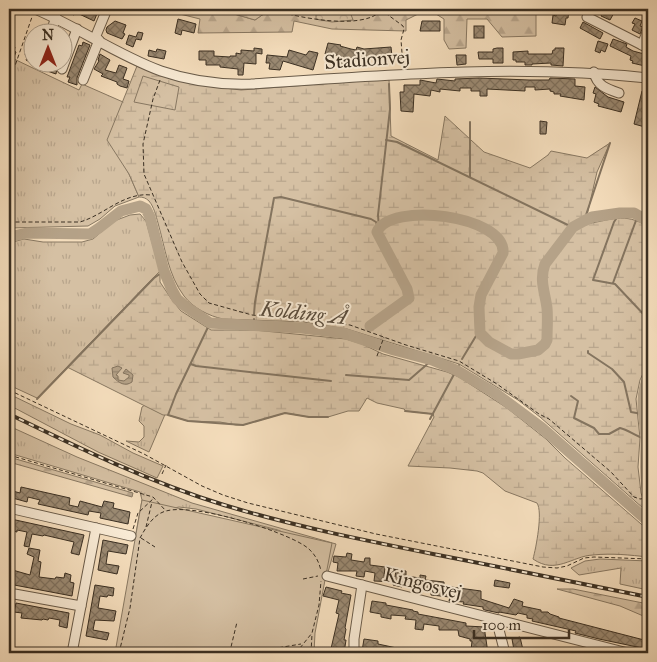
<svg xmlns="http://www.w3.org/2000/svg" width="657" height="662" viewBox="0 0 657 662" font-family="'IM FELL Great Primer',serif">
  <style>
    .grass { fill: url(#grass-tufts); stroke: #887862 }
    .forest { fill: url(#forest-firs); stroke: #887862 }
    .wetland { fill: url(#wetland-marsh); stroke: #887862 }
    .park { fill: url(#park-crowns); stroke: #887862 }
    .pitch { fill: #d5c0a3; stroke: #887862 }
    .water { fill: url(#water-rules); stroke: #84745f }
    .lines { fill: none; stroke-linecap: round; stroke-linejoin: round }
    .stream { stroke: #84745f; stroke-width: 2 }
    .river { stroke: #b5a288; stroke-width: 11 }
    .building { fill: url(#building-cross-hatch); stroke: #3a2f22 }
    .minor-casing { stroke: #695b49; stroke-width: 11 }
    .path { stroke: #3a2f22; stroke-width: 1; stroke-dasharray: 4 2.5; stroke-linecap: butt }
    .minor { stroke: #f8ead4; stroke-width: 9 }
    .rail-casing { stroke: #3a2f22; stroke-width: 4 }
    .rail { stroke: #f8ead4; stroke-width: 2; stroke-dasharray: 5.5; stroke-linecap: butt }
    .labels { text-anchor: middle; stroke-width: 4; stroke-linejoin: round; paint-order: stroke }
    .street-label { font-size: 20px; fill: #3a2f22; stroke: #f8ead4 }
    .water-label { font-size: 21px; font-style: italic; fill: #594c3c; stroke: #f8ead4 }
  </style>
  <defs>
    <pattern id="grass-tufts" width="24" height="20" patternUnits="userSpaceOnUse" patternTransform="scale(1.25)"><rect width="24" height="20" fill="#d5c0a3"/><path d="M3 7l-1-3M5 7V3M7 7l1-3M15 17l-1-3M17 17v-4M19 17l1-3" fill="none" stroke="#b8a58c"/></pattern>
    <pattern id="forest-firs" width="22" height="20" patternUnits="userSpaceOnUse" patternTransform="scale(1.25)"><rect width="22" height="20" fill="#d5c0a3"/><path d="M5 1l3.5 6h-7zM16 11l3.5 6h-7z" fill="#b8a58c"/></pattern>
    <pattern id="wetland-marsh" width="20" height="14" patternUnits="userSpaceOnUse" patternTransform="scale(1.25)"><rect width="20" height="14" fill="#d5c0a3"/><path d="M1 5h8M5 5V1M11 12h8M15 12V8" fill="none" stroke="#b8a58c"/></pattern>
    <pattern id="park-crowns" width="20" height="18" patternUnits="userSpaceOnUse" patternTransform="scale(1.25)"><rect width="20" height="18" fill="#d5c0a3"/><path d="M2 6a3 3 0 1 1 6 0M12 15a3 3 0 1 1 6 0" fill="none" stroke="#b8a58c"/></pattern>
    <pattern id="water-rules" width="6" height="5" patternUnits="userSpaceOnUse" patternTransform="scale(1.25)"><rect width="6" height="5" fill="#b5a288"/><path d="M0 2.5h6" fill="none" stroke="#94846f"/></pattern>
    <pattern id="building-cross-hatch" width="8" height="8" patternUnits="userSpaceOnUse" patternTransform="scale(1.25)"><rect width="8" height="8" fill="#9b8a73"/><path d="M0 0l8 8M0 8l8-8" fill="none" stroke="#7f715e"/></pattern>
  </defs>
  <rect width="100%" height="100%" fill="#f5debd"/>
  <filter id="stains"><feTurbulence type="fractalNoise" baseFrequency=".004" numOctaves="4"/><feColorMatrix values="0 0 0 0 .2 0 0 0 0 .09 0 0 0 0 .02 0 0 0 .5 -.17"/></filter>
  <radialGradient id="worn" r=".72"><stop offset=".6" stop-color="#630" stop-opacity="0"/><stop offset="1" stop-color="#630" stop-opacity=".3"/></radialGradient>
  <g class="grass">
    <polygon points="14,59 79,90 82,84 123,102 125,99 123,163 129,174 139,197 115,206 100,219 88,226 9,228 9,73"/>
    <polygon points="140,214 146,221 160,271 37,398 9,385 9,243 24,239 43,242 82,242 93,239 114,221 130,215"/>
    <polygon points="175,391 149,452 126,441 139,442 144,437 144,426 139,421 142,407 157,397"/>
    <polygon points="9,394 71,424 100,435 133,453 163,466 157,478 98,452 9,405"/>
    <polygon points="9,426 77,457 192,503 336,544 328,572 327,573 304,543 278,530 196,509 179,507 161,511 136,533 142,500 140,492 9,453"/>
    <polygon points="600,559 648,561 648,590 620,584 621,568 579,575 571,568 585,561"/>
  </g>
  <g class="forest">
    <polygon points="160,9 217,9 255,20 268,11 286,11 290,9 316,9 317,14 352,20 349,9 538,9 536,10 536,36 502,37 487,19 467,19 466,48 449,49 444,40 444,19 428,9 406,20 406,31 332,29 294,21 292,32 198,33 200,19"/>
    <polygon points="9,457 133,493 132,497 9,462"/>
    <polygon points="557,589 573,589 648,604 648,618 620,606"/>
  </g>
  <g class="wetland">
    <path d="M 137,66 L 171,79 L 208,86 L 241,90 L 389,79 L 391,136 L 438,160 L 445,116 L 484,152 L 530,168 L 548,155 L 551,151 L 587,158 L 610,143 L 597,172 L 585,224 C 609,221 625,211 648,227 L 648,363 L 640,380 L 636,399 L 640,438 L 638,467 L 641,493 L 646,508 L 644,509 L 540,417 L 518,400 L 459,364 L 347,329 L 303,322 L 223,319 C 209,316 193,308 184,296 C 168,275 165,247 158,223 C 156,216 154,207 149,201 C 146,198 143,197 139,197 L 129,174 L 107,140 Z"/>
    <path d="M 160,271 L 160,282 L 172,300 L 181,311 L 211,330 L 254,330 L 346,339 L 362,344 L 383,354 L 447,372 L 459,377 L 507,408 L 546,439 L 565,458 L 648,530 L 648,557 C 630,555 612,553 593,555 C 572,556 556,575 533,559 C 536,548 543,512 537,503 L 505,491 L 483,473 L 477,471 L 450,468 L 408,466 L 434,417 L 433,414 L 406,411 L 404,409 L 377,403 L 367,398 L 359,411 L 348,411 L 328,417 L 309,417 L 285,413 L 243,425 L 236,425 L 220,422 L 188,421 L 168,415 L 163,415 L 67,367 Z"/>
  </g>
  <g class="park">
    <polygon points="217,9 290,9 286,11 268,11 255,20"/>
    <polygon points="316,9 349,9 353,20 332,22 316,19"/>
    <polygon points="143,76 179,87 175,110 134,102"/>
  </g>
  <polygon class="pitch" points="142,500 332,543 315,633 314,653 115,653"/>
  <path class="water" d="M 118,366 L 122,368 L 116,375 L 118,376 L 118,380 L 124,381 L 129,377 L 129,375 L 123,373 L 126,369 L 133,375 L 132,382 C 125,387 119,383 113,377 L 112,368 Z"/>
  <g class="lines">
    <g class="stream">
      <polyline points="470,122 470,177"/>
      <polyline points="386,140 397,142 572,227"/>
      <polyline points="620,213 614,222 593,280 615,284 648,319"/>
      <polyline points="584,221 610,143"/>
      <polyline points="379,228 378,215 390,109 389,84"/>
      <polyline points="613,283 638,215"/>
      <polyline points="254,314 255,302 274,198 281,197 371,219 376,222 378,229"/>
      <polyline points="210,323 176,394 168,415 188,421 243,425 285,413 309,417 328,417"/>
      <polyline points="254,325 254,319"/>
      <polyline points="588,351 588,353 612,369 624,382 631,412 642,414"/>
      <polyline points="462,359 479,331"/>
      <polyline points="191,364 196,366 331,381"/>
      <polyline points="346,375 409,380 432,360"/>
      <path d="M 571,396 L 578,401 L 574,418 L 594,428 L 599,434 L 609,434 L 620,428 C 629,430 636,437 646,439"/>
      <polyline points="37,399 154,278 164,271"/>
      <polyline points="405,411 433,414"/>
      <polyline points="430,419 459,365"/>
    </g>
    <g class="river">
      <polyline points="9,237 27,233 90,234 99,228 121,211 140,206 146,209 150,217 164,271 172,290 177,299 185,306 210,323 302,328 343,333 394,350 432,360 456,370 495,393 542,428 648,521"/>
      <path d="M 370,326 L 409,298 L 407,289 L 377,232 C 389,201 506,215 503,253 L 481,295 L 479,307 L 480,333 L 489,342 L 511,354 L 518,354 L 538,350 L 545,344 L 547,340 C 547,329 548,318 547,308 C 545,292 539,280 545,264 L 573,227 L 584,221 L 592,217 L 620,213 L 634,213 L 648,221"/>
      <path d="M 648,378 C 638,401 646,420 646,443 C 646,460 644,476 648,493"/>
    </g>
  </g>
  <g class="building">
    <polygon points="67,9 99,9 94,21 75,12 74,15 69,13 70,10"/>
    <polygon points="557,9 569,9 568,18 566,18 565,25 552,23 553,15 556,16"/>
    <polygon points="604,9 610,9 615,11 610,20 601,16"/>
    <polygon points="635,18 642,21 640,26 643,27 640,34 632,30 635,24 632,23"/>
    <polygon points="178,19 196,24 194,33 182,30 181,35 175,33"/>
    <polygon points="115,21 126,25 123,33 125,34 122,39 107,33 106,30 107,27"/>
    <polygon points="422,21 440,21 440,31 420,31"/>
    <polygon points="583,22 603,33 600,39 580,28"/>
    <rect x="474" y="26" width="10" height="12"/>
    <polygon points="138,32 143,33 141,40 136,39 133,47 126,44 129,35 136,37"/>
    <polygon points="32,38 32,63 26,60 28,56 25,55"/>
    <polygon points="613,39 627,44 626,47 633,51 648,55 648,64 646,63 645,66 632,63 633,61 630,60 631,56 610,46"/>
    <polygon points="598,41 608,44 605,52 601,50 600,53 595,51"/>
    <polygon points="83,42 90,45 77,78 77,85 68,82 70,77 67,77 79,45 82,46"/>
    <polygon points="328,43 341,45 340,46 351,49 356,50 357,47 364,49 391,47 392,56 387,56 387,60 379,60 379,57 354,59 347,57 344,65 339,63 341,56 331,54 330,56 325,54"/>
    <polygon points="9,45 15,47 14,51 16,52 14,57 12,56 9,63"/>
    <polygon points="254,48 262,49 262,54 256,53 256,64 244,63 243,75 238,75 238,69 220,67 220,65 206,65 206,60 199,60 199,51 214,51 214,56 230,57 230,56 236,56 236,53 241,54 241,50 254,51"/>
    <polygon points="497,48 503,48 503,63 493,63 493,59 479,59 478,52 493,52 493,49"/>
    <polygon points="555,48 564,48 563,66 551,65 551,63 532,64 532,65 525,65 525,62 516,62 516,60 513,60 513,52 528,51 528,54 552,54 553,50 555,50"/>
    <polygon points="157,49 166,51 164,59 148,56 149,50 156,52"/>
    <polygon points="289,50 306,55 309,51 318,53 313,70 283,61 280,70 269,69 270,63 266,63 267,55 287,57"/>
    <polygon points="100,54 110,60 105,70 116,73 119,65 127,68 123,79 129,81 127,88 120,86 117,84 117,82 101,76 103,74 94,69 99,61 98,60"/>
    <polygon points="456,55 466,55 466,64 457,65"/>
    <polygon points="39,62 58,62 56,74 47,71 49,67"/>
    <polygon points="479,78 529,80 549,80 550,78 575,79 575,86 585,87 584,100 560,96 561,94 554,94 554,92 550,91 550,89 535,90 535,87 525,87 525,91 487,89 487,96 480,96 480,91 471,91 471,88 460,88 460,91 440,89 440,92 431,90 430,96 414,94 413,112 401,111 400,92 404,92 404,85 420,85 420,80 436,83 437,79 455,81 455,79"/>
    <polygon points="595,87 608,97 624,102 621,112 598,106 599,104 594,102 596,94 593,93"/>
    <polygon points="642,91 648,92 648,115 645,127 634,124"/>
    <polygon points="540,121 547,122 546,134 540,134"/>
    <polygon points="21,487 70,498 69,505 78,507 80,501 102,507 104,501 114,503 113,508 130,512 128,524 100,518 101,513 89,511 88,515 38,504 40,500 28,497 27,502 9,497 9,490 20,493"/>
    <polygon points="11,519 84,535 79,555 71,553 74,542 44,535 43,536 32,534 29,547 24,546 27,532 17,530 17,532 9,530"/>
    <polygon points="103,540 128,545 126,554 108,551 106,564 119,566 117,574 98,570"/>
    <polygon points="29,548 40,550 38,561 41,562 39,577 55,579 56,577 64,578 65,573 71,575 70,582 74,583 72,596 9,584 9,569 30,575 34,557 27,554"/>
    <polygon points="347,553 352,554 351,560 364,562 365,558 370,558 370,565 385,567 384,576 395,577 396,570 406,571 406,576 420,578 420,575 426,576 425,580 444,582 444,586 481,591 481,599 509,608 514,599 523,602 522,606 541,610 541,612 548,612 550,614 559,617 559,618 648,641 647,649 599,639 575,633 576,631 532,621 533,619 527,618 527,615 518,613 516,615 499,612 499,613 485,610 483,609 483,607 463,604 464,602 449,601 450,597 431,595 431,591 412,590 413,583 402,582 402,587 393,585 394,582 374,581 375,573 365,571 364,577 356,576 357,571 337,571 338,563 333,562 334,556 346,557"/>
    <polygon points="495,580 510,583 509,588 494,586"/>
    <polygon points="95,585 114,588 113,596 108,595 107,597 100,596 98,608 116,611 114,621 95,620 93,630 109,633 107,640 86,636"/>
    <polygon points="326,587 342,591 341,593 351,595 345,628 346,629 344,640 346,640 344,653 330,653 339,614 336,613 339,600 323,596"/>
    <polygon points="372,601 386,603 386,605 413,610 413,611 418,612 418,614 466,623 466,626 485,627 485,633 488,653 476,653 476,652 471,651 472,641 470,641 470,639 459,636 458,630 439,630 439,626 424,624 423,630 415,629 416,620 405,619 406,616 391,615 391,619 381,617 381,614 370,612"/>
    <polygon points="16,603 69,613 67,628 59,626 60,620 49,618 48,620 43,619 42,620 21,618 22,613 14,612"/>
    <polygon points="520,637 523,650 518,651 517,649 514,650 512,639"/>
    <polygon points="364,639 378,641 378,644 406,650 406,653 362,651"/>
  </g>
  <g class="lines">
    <defs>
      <g id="minor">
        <path d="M 35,9 C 78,27 117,55 161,71 C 190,81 221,85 251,84 C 384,75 516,64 648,78"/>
        <polyline points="587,17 648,48"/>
        <polyline points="51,32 56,17"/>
        <polyline points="95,38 107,9"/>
        <polyline points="642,45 648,30"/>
        <polyline points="62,69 77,29"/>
        <path d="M 594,72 C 597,86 607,89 619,93"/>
        <polyline points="83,80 99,40"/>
        <polyline points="9,508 131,536"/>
        <polyline points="327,576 628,653"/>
        <polyline points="9,593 81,606"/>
        <polyline points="499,620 499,630 505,653"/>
        <polyline points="72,653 96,528"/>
        <polyline points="354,653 354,639 362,585"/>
      </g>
    </defs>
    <use href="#minor" class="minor-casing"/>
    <g class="path">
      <path d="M 270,9 C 295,17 361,31 381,11"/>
      <polyline points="380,9 403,26 404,29 401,40 403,66"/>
      <polyline points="160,80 153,99 143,144 144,174 182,262 200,294 209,303 252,315 350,325 406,345 459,361 497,384 539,414 549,419 611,472 634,497 640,499 648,498"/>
      <polyline points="9,83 32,17"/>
      <path d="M 9,222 L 80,222 C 104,215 124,192 151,195"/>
      <polyline points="377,356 384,337"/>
      <polyline points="9,390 144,454 202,486 223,495 248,503 376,534 543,567 557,568 567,566 584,558 594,557 648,559"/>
      <polyline points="9,455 153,497 166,511"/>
      <polyline points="162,474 166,465"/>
      <polyline points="146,527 152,502"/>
      <polyline points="133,529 138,513 154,498"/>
      <polyline points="141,538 155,547"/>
      <polyline points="303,579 318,576"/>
      <path d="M 119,653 L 130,608 L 140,538 C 146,527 154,514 166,511 C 194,503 281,530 305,546 C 314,552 319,561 321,571"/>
      <polyline points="232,653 231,647 237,622"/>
      <polyline points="247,653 301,644"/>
      <polyline points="296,653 312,633 319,605 321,581"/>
      <polyline points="311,653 312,634"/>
    </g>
    <use href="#minor" class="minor"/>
    <defs>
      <path id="rail" d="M 9,414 C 79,448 149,482 224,505 C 293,526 363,540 433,554 C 505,568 577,583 648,597"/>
    </defs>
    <use href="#rail" class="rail-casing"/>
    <use href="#rail" class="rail"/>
  </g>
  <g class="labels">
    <g class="street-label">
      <text transform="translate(367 59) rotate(-4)" y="7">Stadionvej</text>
      <text transform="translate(423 583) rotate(14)" y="7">Kingosvej</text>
    </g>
    <g class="water-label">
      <text transform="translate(304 313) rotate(6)" y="7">Kolding Å</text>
    </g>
  </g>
  <rect width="657" height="662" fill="none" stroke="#f5debd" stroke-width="30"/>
  <rect x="10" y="10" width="637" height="642" fill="none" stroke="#3a2f22" stroke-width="2.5"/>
  <rect x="15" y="15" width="627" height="632" fill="none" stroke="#3a2f22"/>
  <g transform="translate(48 48)"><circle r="24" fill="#f8ead4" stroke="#ac9f8d"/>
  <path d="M0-4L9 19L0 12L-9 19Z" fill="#8f2418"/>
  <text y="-8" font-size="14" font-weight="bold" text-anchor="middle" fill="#3a2f22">N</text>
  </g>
  <path d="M474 630v8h95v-8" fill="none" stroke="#3a2f22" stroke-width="2.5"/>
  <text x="482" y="630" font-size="15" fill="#3a2f22" stroke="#f8ead4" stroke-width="4" paint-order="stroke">100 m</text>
  <rect width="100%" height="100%" filter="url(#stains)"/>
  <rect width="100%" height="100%" fill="url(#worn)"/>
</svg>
